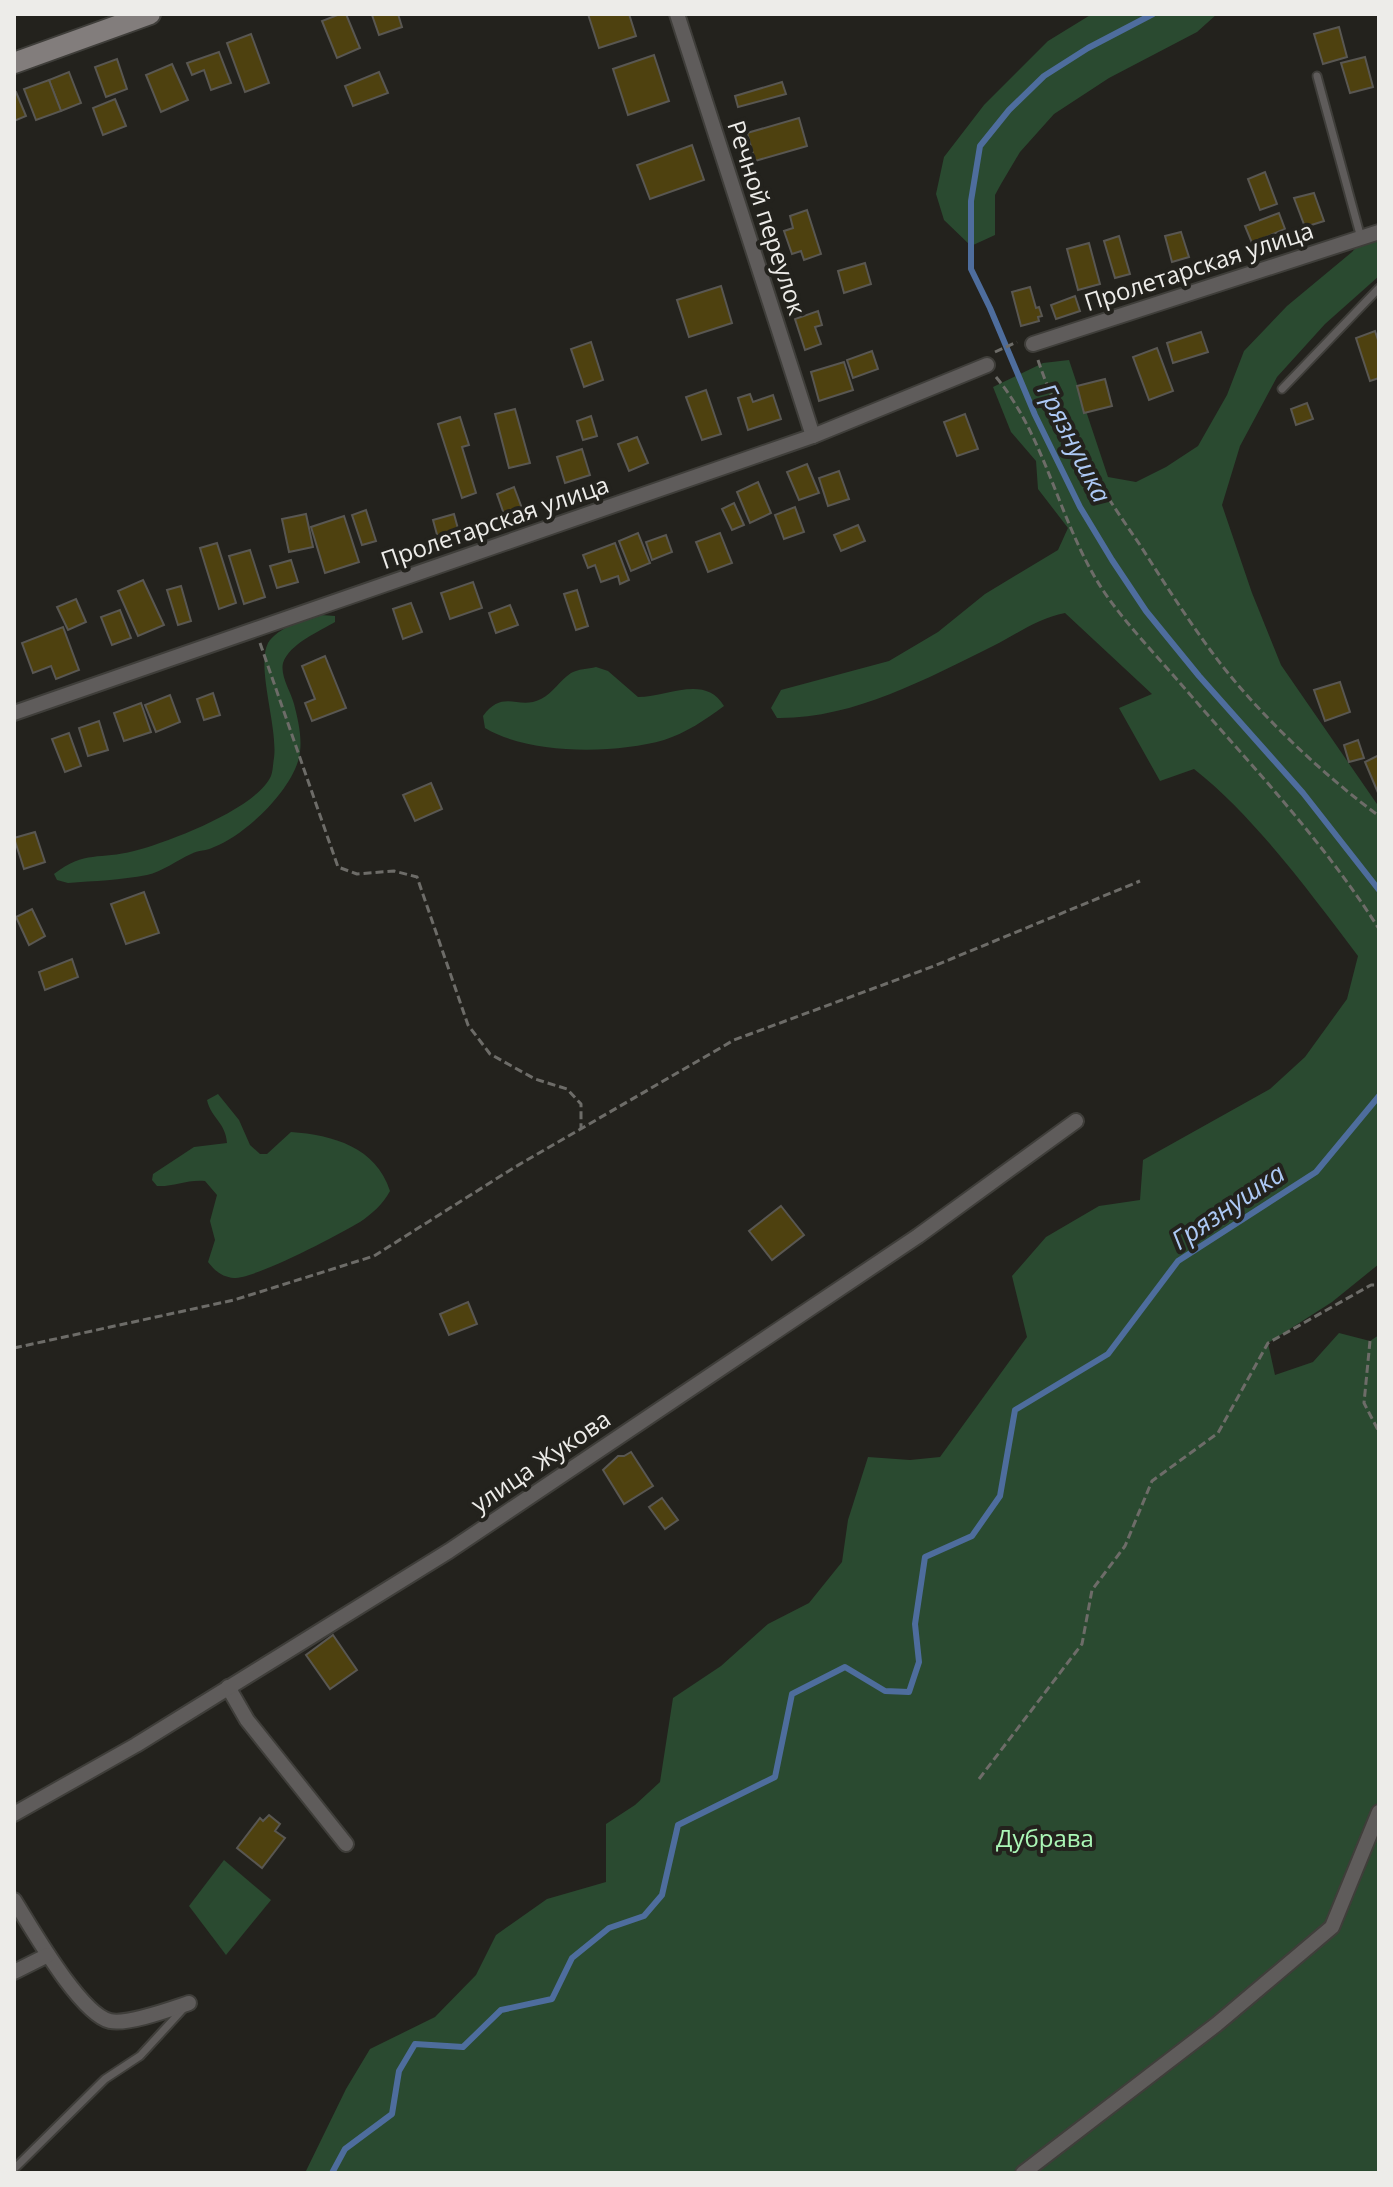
<svg xmlns="http://www.w3.org/2000/svg" width="1393" height="2187" viewBox="0 0 1393 2187" font-family="'Open Sans',sans-serif">
  <style>
    .green { fill: #2a4a30 }
    .lines { fill: none; stroke-linecap: round; stroke-linejoin: round }
    .stream { stroke: #4e6d9d; stroke-width: 6 }
    .building { fill: #4e410f; stroke: #595752; stroke-width: 2 }
    .lane-casing { stroke: #3f3e3a; stroke-width: 11 }
    .street-casing { stroke: #3f3e3a; stroke-width: 18 }
    .secondary-casing { stroke: #3f3e3a; stroke-width: 24 }
    .path { stroke: #6d6c68; stroke-width: 3; stroke-dasharray: 8 4; stroke-linecap: butt }
    .lane { stroke: #5f5c5b; stroke-width: 7 }
    .street { stroke: #5f5c5b; stroke-width: 14 }
    .secondary { stroke: #827d7c; stroke-width: 20 }
    .labels { text-anchor: middle; stroke-width: 8; stroke-linejoin: round; paint-order: stroke }
    .street-label { font-size: 24px; fill: #edece9; stroke: #23221d }
    .park-label { font-size: 24px; fill: #abf7b6; stroke: #23221d }
    .water-label { font-size: 26px; font-style: italic; fill: #adc9f5; stroke: #23221d }
  </style>
  <rect width="100%" height="100%" fill="#23221d"/>
  <g class="green">
    <polygon points="1092,14 1217,14 1197,32 1109,78 1054,114 1020,152 1001,184 995,195 995,235 971,246 944,220 936,194 944,157 984,105 1048,41"/>
    <path d="M 1379,222 L 1379,276 L 1325,324 L 1277,377 L 1240,446 L 1222,505 L 1252,593 L 1281,665 L 1379,807 L 1379,1264 L 1332,1302 L 1268,1343 L 1275,1375 L 1313,1362 L 1339,1333 L 1370,1341 L 1379,1335 L 1379,2173 L 305,2173 L 346,2089 L 370,2049 L 435,2017 L 476,1975 L 496,1935 L 547,1899 L 606,1882 L 606,1824 L 635,1805 L 660,1782 L 673,1698 L 721,1666 L 768,1624 L 809,1603 L 842,1562 L 848,1520 L 868,1457 L 910,1460 L 940,1457 L 1027,1337 L 1012,1276 L 1046,1237 L 1099,1206 L 1140,1200 L 1143,1160 L 1270,1089 L 1305,1057 L 1347,999 L 1358,956 C 1311,894 1254,816 1194,769 L 1160,781 L 1119,708 L 1152,694 L 1065,613 C 1038,618 1017,634 993,646 C 926,679 853,719 777,718 L 771,708 L 781,690 L 889,661 L 938,632 L 985,594 L 1058,550 L 1068,528 L 1038,489 L 1036,461 L 1011,432 L 993,387 L 1043,363 L 1069,360 L 1108,477 L 1136,482 L 1166,467 L 1198,446 L 1227,395 L 1244,351 L 1287,306 L 1352,252 Z"/>
    <path d="M 321,615 L 335,616 L 335,622 C 320,631 289,644 283,663 C 280,676 291,692 294,704 C 298,719 302,737 300,752 C 296,787 246,835 214,847 C 207,851 198,850 191,854 C 177,860 162,872 147,875 C 121,880 94,881 68,883 L 57,880 L 54,874 C 85,850 100,860 134,851 C 168,842 256,809 271,776 C 273,771 273,763 274,758 C 278,727 256,667 268,643 C 277,628 305,619 321,615 Z"/>
    <path d="M 596,667 L 608,671 L 638,697 C 668,697 705,674 724,706 C 705,720 686,733 664,740 C 615,754 530,755 485,728 L 483,716 C 504,688 518,711 541,699 C 553,693 560,680 571,673 C 578,669 588,669 596,667 Z"/>
    <path d="M 218,1094 L 239,1120 L 250,1145 L 260,1154 L 267,1154 L 291,1132 C 333,1135 376,1147 390,1191 C 383,1204 372,1214 360,1222 C 338,1235 257,1278 234,1278 C 222,1277 215,1271 208,1262 L 215,1240 L 210,1221 L 217,1195 L 205,1181 C 188,1179 173,1187 157,1186 L 152,1180 L 153,1174 L 194,1147 L 227,1143 C 226,1123 211,1118 207,1100 Z"/>
    <polygon points="224,1860 271,1900 226,1955 189,1906"/>
  </g>
  <g class="lines">
    <g class="stream">
      <polyline points="1153,14 1088,48 1044,76 1009,110 980,146 971,201 971,269 990,308 1035,415 1080,507 1112,560 1146,611 1199,676 1303,793 1379,890"/>
      <polyline points="332,2173 345,2149 392,2114 399,2071 415,2044 463,2047 501,2010 552,1999 572,1958 609,1928 644,1916 662,1895 678,1825 775,1777 792,1694 845,1667 885,1691 909,1692 919,1662 915,1624 925,1557 972,1536 1000,1496 1015,1410 1108,1354 1178,1261 1316,1172 1379,1096"/>
    </g>
  </g>
  <g class="building">
    <polygon points="340,14 346,14 360,48 337,58 322,21"/>
    <polygon points="398,14 402,27 379,35 372,15"/>
    <polygon points="588,14 629,14 636,36 599,48"/>
    <polygon points="1339,27 1347,57 1323,64 1314,34"/>
    <polygon points="251,34 269,83 245,92 227,43"/>
    <polygon points="219,52 231,83 211,90 204,70 192,75 187,63"/>
    <polygon points="654,55 669,101 628,115 613,69"/>
    <polygon points="1365,57 1373,87 1350,93 1341,63"/>
    <polygon points="117,59 127,89 106,97 95,67"/>
    <polygon points="172,64 188,100 161,112 146,75"/>
    <polygon points="69,72 81,103 61,111 49,80"/>
    <polygon points="379,72 388,93 353,106 345,86"/>
    <polygon points="49,80 61,111 36,120 24,89"/>
    <polygon points="782,82 786,94 738,107 735,96"/>
    <polygon points="16,92 26,116 14,121 14,93"/>
    <polygon points="115,99 126,126 103,135 93,108"/>
    <polygon points="799,118 807,146 755,161 747,133"/>
    <polygon points="692,145 704,180 650,199 637,165"/>
    <polygon points="1265,172 1277,204 1260,210 1248,179"/>
    <polygon points="1314,193 1324,221 1305,227 1294,198"/>
    <polygon points="807,210 821,254 804,260 801,251 792,254 784,231 793,228 790,216"/>
    <polygon points="1279,213 1285,229 1252,243 1245,226"/>
    <polygon points="1181,232 1189,257 1172,262 1165,236"/>
    <polygon points="1119,236 1130,274 1115,278 1104,241"/>
    <polygon points="1089,243 1100,284 1078,290 1067,249"/>
    <polygon points="865,263 871,284 844,293 838,271"/>
    <polygon points="721,286 732,323 689,337 677,300"/>
    <polygon points="1030,287 1036,308 1039,307 1042,316 1038,317 1039,321 1021,326 1012,292"/>
    <polygon points="1075,296 1080,311 1056,319 1051,305"/>
    <polygon points="818,311 822,325 815,327 821,344 805,350 795,319"/>
    <polygon points="1375,331 1379,343 1379,378 1370,381 1356,338"/>
    <polygon points="1201,332 1208,352 1173,363 1167,343"/>
    <polygon points="591,342 603,380 584,387 571,349"/>
    <polygon points="1157,348 1173,391 1149,400 1133,357"/>
    <polygon points="872,351 878,369 853,378 847,360"/>
    <polygon points="844,362 853,390 819,401 811,372"/>
    <polygon points="1105,379 1112,406 1084,413 1077,386"/>
    <polygon points="706,390 721,434 702,440 686,397"/>
    <polygon points="750,394 753,402 773,395 781,419 748,430 738,398"/>
    <polygon points="1307,403 1313,419 1296,425 1291,409"/>
    <polygon points="515,409 530,463 509,468 495,414"/>
    <polygon points="965,414 978,449 957,456 944,422"/>
    <polygon points="591,416 597,436 583,440 577,421"/>
    <polygon points="460,417 469,445 462,447 476,493 462,498 438,424"/>
    <polygon points="637,437 648,463 629,471 618,444"/>
    <polygon points="582,449 590,475 565,483 557,457"/>
    <polygon points="807,464 819,493 799,500 787,472"/>
    <polygon points="839,471 849,499 828,506 819,478"/>
    <polygon points="758,482 771,513 750,523 737,492"/>
    <polygon points="514,487 523,511 505,517 497,494"/>
    <polygon points="734,503 744,525 732,530 722,509"/>
    <polygon points="795,507 804,532 784,539 775,515"/>
    <polygon points="366,510 376,541 362,545 352,515"/>
    <polygon points="306,514 313,547 289,552 282,519"/>
    <polygon points="454,514 460,536 439,542 433,520"/>
    <polygon points="344,516 359,562 325,573 311,527"/>
    <polygon points="858,525 865,541 841,551 834,535"/>
    <polygon points="638,533 650,563 631,571 619,541"/>
    <polygon points="720,533 732,563 708,572 696,542"/>
    <polygon points="666,535 672,552 652,560 646,542"/>
    <polygon points="217,543 236,603 219,609 200,548"/>
    <polygon points="615,543 629,580 620,584 618,576 601,582 595,565 588,568 583,555"/>
    <polygon points="250,550 265,597 244,604 229,556"/>
    <polygon points="291,560 298,582 277,588 270,566"/>
    <polygon points="143,580 164,625 138,636 118,591"/>
    <polygon points="473,582 482,608 450,619 441,593"/>
    <polygon points="181,586 191,621 178,625 167,590"/>
    <polygon points="577,590 588,626 576,630 564,594"/>
    <polygon points="76,599 86,622 68,630 57,607"/>
    <polygon points="411,603 422,632 403,639 393,609"/>
    <polygon points="510,605 518,625 496,633 489,613"/>
    <polygon points="120,610 131,638 112,645 101,617"/>
    <polygon points="63,627 79,670 56,679 51,666 33,673 22,643"/>
    <polygon points="325,656 346,708 312,721 305,703 315,699 302,666"/>
    <polygon points="1340,682 1350,712 1325,721 1314,690"/>
    <polygon points="213,693 220,715 204,720 197,699"/>
    <polygon points="170,695 180,722 156,732 145,705"/>
    <polygon points="141,703 151,732 124,741 114,713"/>
    <polygon points="99,721 108,750 88,756 79,728"/>
    <polygon points="69,733 81,766 65,772 52,739"/>
    <polygon points="1358,740 1364,758 1349,762 1344,745"/>
    <polygon points="1379,755 1379,795 1365,762"/>
    <polygon points="431,783 442,809 415,821 403,795"/>
    <polygon points="35,832 45,862 24,869 14,838"/>
    <polygon points="144,892 159,933 126,944 111,904"/>
    <polygon points="32,909 45,936 29,945 16,917"/>
    <polygon points="72,959 78,977 45,990 39,972"/>
    <polygon points="781,1206 804,1235 772,1260 749,1231"/>
    <polygon points="468,1302 477,1324 449,1335 440,1314"/>
    <polygon points="631,1452 653,1486 624,1504 603,1470 618,1456 624,1456"/>
    <polygon points="662,1498 678,1520 665,1529 649,1507"/>
    <polygon points="333,1635 357,1670 330,1689 306,1655"/>
    <polygon points="269,1815 280,1824 275,1831 285,1838 262,1868 237,1848 260,1818 263,1821"/>
  </g>
  <g class="lines">
    <defs>
      <g id="lane">
        <polyline points="1317,76 1361,238"/>
        <polyline points="1282,389 1379,288"/>
        <polyline points="14,2169 105,2079 140,2056 183,2009"/>
      </g>
      <g id="street">
        <polyline points="677,14 813,436"/>
        <polyline points="1033,344 1379,232"/>
        <polyline points="14,713 813,436 987,365"/>
        <polyline points="228,1687 247,1720 346,1844"/>
        <polyline points="14,1814 136,1745 449,1551 918,1236 1076,1121"/>
        <path d="M 14,1900 C 31,1927 80,2014 110,2021 C 128,2025 171,2009 189,2003"/>
        <polyline points="14,1972 48,1955"/>
        <polyline points="1023,2173 1217,2024 1332,1927 1379,1812"/>
      </g>
      <polyline id="secondary" points="14,63 150,14"/>
    </defs>
    <use href="#lane" class="lane-casing"/>
    <use href="#street" class="street-casing"/>
    <use href="#secondary" class="secondary-casing"/>
    <g class="path">
      <polyline points="995,352 1017,342"/>
      <path d="M 1038,360 C 1060,427 1100,487 1140,545 C 1163,581 1186,617 1211,651 C 1254,710 1321,773 1379,816"/>
      <path d="M 996,377 C 1049,441 1060,531 1109,599 C 1130,628 1156,655 1180,683 C 1249,763 1322,839 1379,929"/>
      <polyline points="260,643 338,867 357,874 394,871 417,877 468,1025 490,1054 535,1079 567,1089 581,1104 581,1129"/>
      <polyline points="1370,1341 1364,1403 1379,1432"/>
      <polyline points="14,1348 234,1300 374,1256 515,1167 734,1040 934,966 1140,881"/>
      <polyline points="979,1779 1082,1644 1092,1590 1125,1546 1152,1481 1218,1433 1268,1343 1371,1285 1379,1285"/>
    </g>
    <use href="#lane" class="lane"/>
    <use href="#street" class="street"/>
    <use href="#secondary" class="secondary"/>
  </g>
  <g class="labels">
    <g class="street-label">
      <text transform="translate(766 218) rotate(72)" y="8">Речной переулок</text>
      <text transform="translate(1199 267) rotate(-18)" y="8">Пролетарская улица</text>
      <text transform="translate(495 523) rotate(-19)" y="8">Пролетарская улица</text>
      <text transform="translate(541 1462) rotate(-34)" y="8">улица Жукова</text>
    </g>
    <g class="park-label">
      <text x="1045" y="1847">Дубрава</text>
    </g>
    <g class="water-label">
      <text transform="translate(1074 443) rotate(63)" y="9">Грязнушка</text>
      <text transform="translate(1228 1207) rotate(-34)" y="9">Грязнушка</text>
    </g>
  </g>
  <rect width="1393" height="2187" fill="none" stroke="#edece9" stroke-width="32"/>
</svg>
